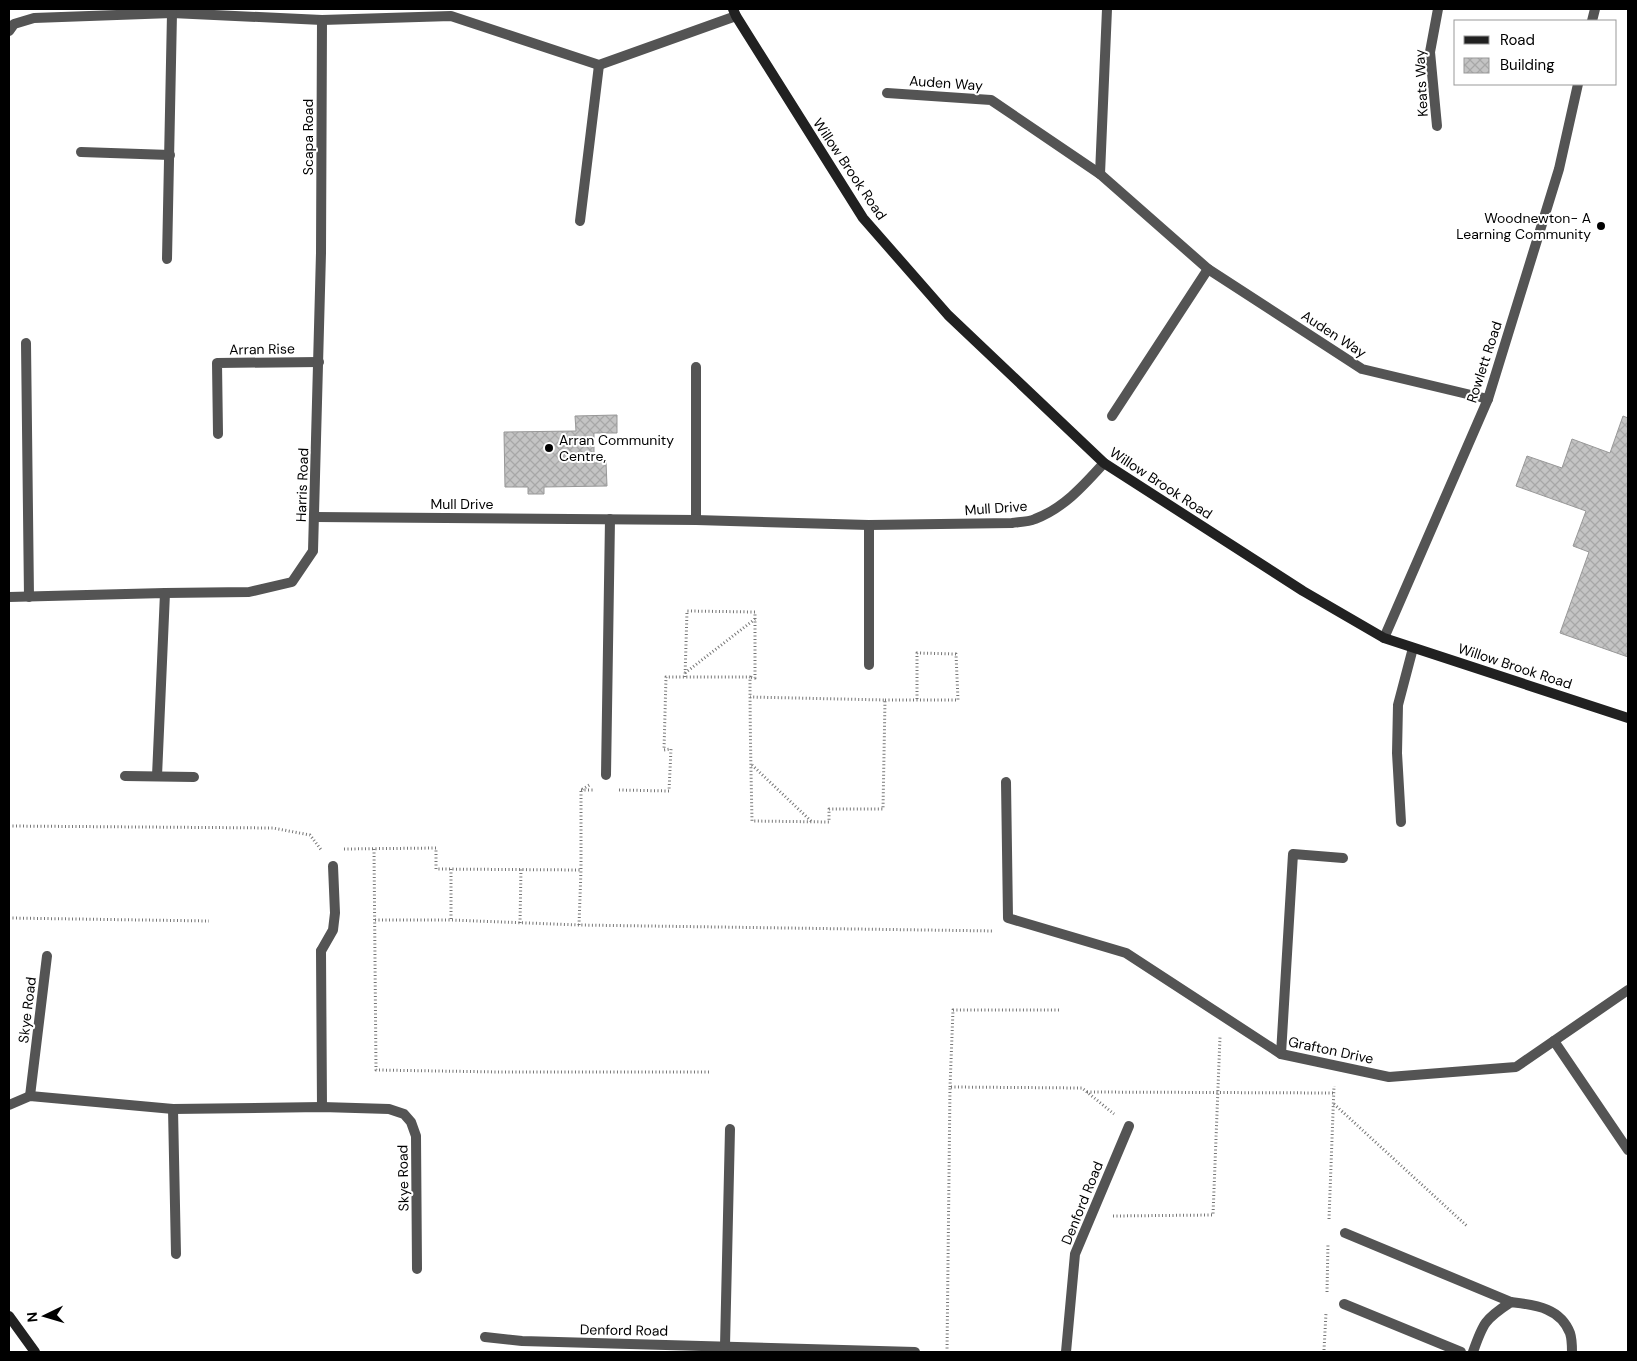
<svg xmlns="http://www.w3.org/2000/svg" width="1637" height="1361" viewBox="0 0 1637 1361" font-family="'DM Sans',sans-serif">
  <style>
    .building { fill: url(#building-cross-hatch); stroke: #989898 }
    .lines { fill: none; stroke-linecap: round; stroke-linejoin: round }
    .path { stroke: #767676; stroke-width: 3; stroke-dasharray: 1 2.5; stroke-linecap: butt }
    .lane { stroke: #545454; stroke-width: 10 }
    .street { stroke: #545454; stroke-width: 10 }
    .secondary { stroke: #212121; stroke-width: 10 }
    .poi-dot { fill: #000; stroke: #fff; stroke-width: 2 }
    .labels { text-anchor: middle; stroke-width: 4; stroke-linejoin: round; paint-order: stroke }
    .street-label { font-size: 14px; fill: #000; stroke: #fff }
    .poi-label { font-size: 14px; fill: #000; stroke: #fff; text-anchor: end }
  </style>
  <defs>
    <pattern id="building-cross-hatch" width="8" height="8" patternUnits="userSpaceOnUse" patternTransform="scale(1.25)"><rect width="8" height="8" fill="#c4c4c4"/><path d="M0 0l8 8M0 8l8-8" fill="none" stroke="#a7a7a7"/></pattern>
  </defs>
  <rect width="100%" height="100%" fill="#fff"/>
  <g class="building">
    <polygon points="617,415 617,433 594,433 594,463 606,462 607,486 544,487 544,494 528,494 528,487 505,487 504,432 576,431 575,416"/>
    <polygon points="1623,416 1628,418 1628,657 1560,633 1589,552 1573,546 1586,511 1516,486 1527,456 1562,468 1572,439 1610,453"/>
  </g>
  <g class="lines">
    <g class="path">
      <polyline points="685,673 755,619"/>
      <polyline points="685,677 687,611 755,612 755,678 750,677"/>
      <polyline points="885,700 958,700 956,654 917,653 917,700"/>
      <polyline points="752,765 812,822"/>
      <polyline points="581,790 593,790"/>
      <path d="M 619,790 L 669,791 L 671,749 L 664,750 L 666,677 L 750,677 C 750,725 751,773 752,821 L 829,822 L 829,809 L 883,809 L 885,700 L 750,697"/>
      <polyline points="9,826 273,828 310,835 322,851"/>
      <polyline points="344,849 436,848 436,869 581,870 581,790 591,784"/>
      <polyline points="374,849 376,1070 499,1072 711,1072"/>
      <polyline points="451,869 451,920"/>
      <polyline points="9,918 209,921"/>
      <polyline points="375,920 451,920 579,925 994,931"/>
      <polyline points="520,923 521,869"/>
      <polyline points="579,925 581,870"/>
      <polyline points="950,1087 953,1010 1059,1010"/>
      <polyline points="1087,1092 1333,1093"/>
      <polyline points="1334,1104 1468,1227"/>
      <polyline points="1113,1216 1213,1215 1220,1037"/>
      <polyline points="1329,1219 1334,1086"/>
      <polyline points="1327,1292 1328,1243"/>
      <polyline points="1324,1350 1326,1313"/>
      <polyline points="947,1352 950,1087 1082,1088 1114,1114"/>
    </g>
    <g class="lane">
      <polyline points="167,259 172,13"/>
      <polyline points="26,343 29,597"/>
      <polyline points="1401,822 1397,753 1398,705 1413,648"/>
      <polyline points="321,951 333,930 335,913 333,866"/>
      <polyline points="1345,1233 1511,1302"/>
      <polyline points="1344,1304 1461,1352"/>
      <path d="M 1473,1352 C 1483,1323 1485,1319 1511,1302 C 1534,1305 1560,1307 1570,1333 C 1572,1339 1572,1346 1572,1352"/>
    </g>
    <g class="street">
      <polyline points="172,9 172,13 322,20 451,16 599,65 736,16"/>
      <polyline points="1592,21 1595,9"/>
      <polyline points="9,31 14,24 34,18 172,13"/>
      <polyline points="887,93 991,100 1100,174 1208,269 1362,369 1488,399"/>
      <polyline points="1437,126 1430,52 1438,9"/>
      <polyline points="81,152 170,155"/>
      <polyline points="1100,174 1107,9"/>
      <polyline points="580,221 599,65"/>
      <polyline points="696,367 696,520"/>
      <polyline points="1112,416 1208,269"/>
      <polyline points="218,434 217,363 319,362"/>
      <path d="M 315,517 L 696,520 L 869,525 L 1012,523 C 1019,522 1028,522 1035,519 C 1064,508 1084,485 1104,463"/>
      <polyline points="165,593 249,592 292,582 313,551 321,253 322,20"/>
      <polyline points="9,597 165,593 157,776"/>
      <polyline points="1384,638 1488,399 1559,169 1578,84"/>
      <polyline points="869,665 869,525"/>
      <polyline points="606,775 610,519"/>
      <polyline points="125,776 194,777"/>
      <polyline points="1006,782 1008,918 1126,953 1281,1054 1389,1077 1516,1067 1628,990"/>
      <polyline points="321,951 322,1107"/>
      <polyline points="1554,1041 1628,1150"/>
      <polyline points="1281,1054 1293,854 1343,858"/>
      <polyline points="30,1096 47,956"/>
      <polyline points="9,1105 30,1096 173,1109 322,1107 389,1109 404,1114 411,1122 416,1136 417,1269"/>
      <polyline points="173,1109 176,1254"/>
      <polyline points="485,1337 522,1341 915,1352"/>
      <polyline points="725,1346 730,1129"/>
      <polyline points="1066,1352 1075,1254 1129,1126"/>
    </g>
    <g class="secondary">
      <polyline points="733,9 736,16 863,218 948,315 1104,463 1303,591 1384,638 1628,718"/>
      <polyline points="9,1316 35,1352"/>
    </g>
  </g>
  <g class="poi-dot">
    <circle cx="1601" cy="226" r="5"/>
    <circle cx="549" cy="448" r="5"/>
  </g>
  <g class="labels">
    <g class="street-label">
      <text transform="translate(946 83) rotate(4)" y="5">Auden Way</text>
      <text transform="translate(1421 83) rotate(-93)" y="5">Keats Way</text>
      <text transform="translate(308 137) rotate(-90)" y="5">Scapa Road</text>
      <text transform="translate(850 169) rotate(56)" y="5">Willow Brook Road</text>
      <text transform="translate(1334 334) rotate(33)" y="5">Auden Way</text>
      <text transform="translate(262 349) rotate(-1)" y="5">Arran Rise</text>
      <text transform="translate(1484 362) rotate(-72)" y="5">Rowlett Road</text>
      <text transform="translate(1161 483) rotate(33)" y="5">Willow Brook Road</text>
      <text transform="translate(302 485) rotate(-88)" y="5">Harris Road</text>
      <text x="462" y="509">Mull Drive</text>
      <text transform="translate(996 508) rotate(-4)" y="5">Mull Drive</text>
      <text transform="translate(1515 666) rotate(18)" y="5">Willow Brook Road</text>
      <text transform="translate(27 1010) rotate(-83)" y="5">Skye Road</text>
      <text transform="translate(1331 1050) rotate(12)" y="5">Grafton Drive</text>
      <text transform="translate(403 1178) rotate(-91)" y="5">Skye Road</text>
      <text transform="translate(1082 1203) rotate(-68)" y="5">Denford Road</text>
      <text transform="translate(624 1330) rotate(1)" y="5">Denford Road</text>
    </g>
    <g class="poi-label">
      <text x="1591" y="223">Woodnewton- A<tspan x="1591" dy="16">Learning Community</tspan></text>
      <text x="559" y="445" text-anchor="start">Arran Community<tspan x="559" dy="16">Centre,</tspan></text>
    </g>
  </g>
  <rect width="1637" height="1361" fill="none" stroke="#000000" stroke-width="20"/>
  <rect x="1454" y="20" width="162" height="65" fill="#ffffff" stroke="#999999"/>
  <rect x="1464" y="36" width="25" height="8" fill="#212121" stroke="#999999"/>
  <text x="1500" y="45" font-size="15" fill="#000000">Road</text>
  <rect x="1464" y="58" width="25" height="15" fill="url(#building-cross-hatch)" stroke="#999999"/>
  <text x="1500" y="70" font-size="15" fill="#000000">Building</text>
  <g transform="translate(45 1316) rotate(265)" stroke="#ffffff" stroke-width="4" paint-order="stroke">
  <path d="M0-4L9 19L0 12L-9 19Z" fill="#000000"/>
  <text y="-8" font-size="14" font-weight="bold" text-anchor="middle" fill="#000000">N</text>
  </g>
</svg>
